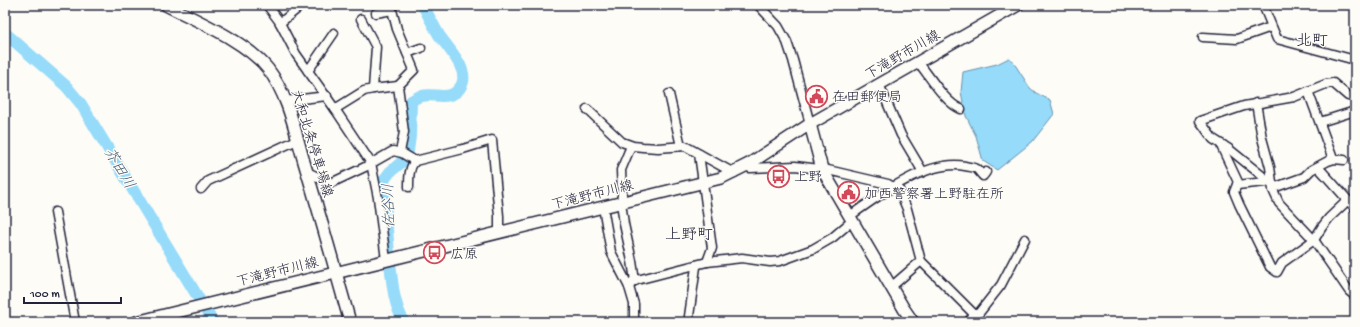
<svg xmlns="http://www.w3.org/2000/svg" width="1360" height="327" viewBox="0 0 1360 327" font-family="'Gochi Hand','Klee One',sans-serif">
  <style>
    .water { fill: #96dbf9; stroke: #6891ad }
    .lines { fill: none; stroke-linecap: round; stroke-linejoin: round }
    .river { stroke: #96dbf9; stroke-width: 12 }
    .street-casing { stroke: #22223b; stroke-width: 11 }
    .secondary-casing { stroke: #22223b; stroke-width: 14 }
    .street { stroke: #fdfcf7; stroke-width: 8 }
    .secondary { stroke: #fdfcf7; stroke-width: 11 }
    .labels { text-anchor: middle; stroke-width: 3; stroke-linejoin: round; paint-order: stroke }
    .street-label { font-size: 14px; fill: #22223b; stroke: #fdfcf7 }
    .poi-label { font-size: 14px; fill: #22223b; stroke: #fdfcf7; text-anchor: start }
    .water-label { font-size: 15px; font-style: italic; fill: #455a74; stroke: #fdfcf7 }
    .quarter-label { font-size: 16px; fill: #22223b; stroke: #fdfcf7 }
  </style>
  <rect width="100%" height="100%" fill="#fdfcf7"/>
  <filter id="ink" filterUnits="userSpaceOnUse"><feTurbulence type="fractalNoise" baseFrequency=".025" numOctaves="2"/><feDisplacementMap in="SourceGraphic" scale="8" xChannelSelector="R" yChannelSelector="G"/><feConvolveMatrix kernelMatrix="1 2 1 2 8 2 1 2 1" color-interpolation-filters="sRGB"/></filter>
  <g filter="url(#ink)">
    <polygon class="water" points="1009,58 1012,60 1030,88 1036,93 1050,100 1054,114 1032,142 997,170 983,161 976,136 966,116 961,92 963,72 997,64"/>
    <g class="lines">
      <g class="river">
        <polyline points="5,33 66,86 81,104 213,322"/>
        <path d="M 404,322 C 392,301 392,277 389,254 C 387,229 385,205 384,180 L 390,172 L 403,161 L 408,151 L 410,136 L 411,101 C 415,99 418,96 422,96 C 432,93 443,99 453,94 C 457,92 459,90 461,86 C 471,71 447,47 439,35 C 433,25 428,15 423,5"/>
      </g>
      <defs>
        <g id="street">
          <polyline points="267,5 279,21 296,54 335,109 371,163 378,198 386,260"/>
          <polyline points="758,5 778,26 787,42 793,60 810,124"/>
          <polyline points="1263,5 1277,39 1355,60"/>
          <polyline points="376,13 392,10 397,29 414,70 398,86 404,132 400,152"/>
          <polyline points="361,19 376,47 373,89"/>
          <polyline points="280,23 302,5"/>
          <polyline points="1203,37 1237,39 1271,27"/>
          <polyline points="407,53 421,48"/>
          <path d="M 918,62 C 929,75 945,103 961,109"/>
          <polyline points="308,71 334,33"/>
          <polyline points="879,84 901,135 923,172"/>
          <polyline points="1308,91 1333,159"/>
          <polyline points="669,94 681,146"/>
          <polyline points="285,101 327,96"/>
          <polyline points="1256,103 1262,138 1270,167 1273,190 1279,203 1314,240 1349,291 1355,296"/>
          <polyline points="335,109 364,91 373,89 398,86"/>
          <polyline points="587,109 622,142 633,146 643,147 658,148 685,146 734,173"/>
          <polyline points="1320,122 1355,111"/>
          <polyline points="1223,145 1222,148 1238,182 1234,192 1239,204 1270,267 1277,272 1282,263 1314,240 1322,227 1329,218 1348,200"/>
          <polyline points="631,146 621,170 622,195 621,202 624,224 632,261 635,281"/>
          <polyline points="699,154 712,248 707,262"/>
          <polyline points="1344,160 1334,159 1328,161 1311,170 1304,177 1276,187 1229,149 1213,139 1200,121 1244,106 1294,97 1326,84 1333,83 1348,96 1355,97"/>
          <polyline points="749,164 750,168 795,166 828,170 888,184 893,187"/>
          <polyline points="1318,167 1355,208"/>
          <polyline points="307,172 331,183 365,167 393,151 402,153 415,161"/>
          <polyline points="897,185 907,209 921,261 975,315"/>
          <polyline points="1237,185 1266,182 1267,181"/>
          <path d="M 409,187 C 409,177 409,168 415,161 L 463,149 L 492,140 L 499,216 L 499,233"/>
          <polyline points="201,189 208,181 297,140"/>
          <polyline points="603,207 611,252 629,287 634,304 634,322"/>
          <polyline points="55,212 75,322"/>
          <path d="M 850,216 C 879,195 928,159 965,166 C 968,167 974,167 977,169 C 979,171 981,174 983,176 L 986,172"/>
          <polyline points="629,287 633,281 707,262 742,258 770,262 780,261 813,249 832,238 853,220"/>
          <polyline points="891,287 921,261"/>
          <polyline points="690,322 689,316 696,267 696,265"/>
          <polyline points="968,322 973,316 979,313 1001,285 1025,239"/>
        </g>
        <g id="secondary">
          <path d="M 166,5 C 197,21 246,41 268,69 C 288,95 295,131 304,162 C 320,215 335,269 350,322"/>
          <polyline points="810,124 822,169 904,309 913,322"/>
          <polyline points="136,322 721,178 749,164 810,124 1018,5"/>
        </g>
      </defs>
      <use href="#street" class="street-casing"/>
      <use href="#secondary" class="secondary-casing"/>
      <use href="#street" class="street"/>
      <use href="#secondary" class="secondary"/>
    </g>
  </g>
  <defs>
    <symbol id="civic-ring" viewBox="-11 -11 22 22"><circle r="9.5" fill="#fdfcf7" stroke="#d1495b" stroke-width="1.5"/><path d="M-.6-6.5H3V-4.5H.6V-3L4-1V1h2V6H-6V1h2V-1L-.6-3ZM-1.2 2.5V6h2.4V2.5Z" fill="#d1495b"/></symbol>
    <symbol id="bus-ring" viewBox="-11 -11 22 22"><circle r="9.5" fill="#fdfcf7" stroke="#d1495b" stroke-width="1.5"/><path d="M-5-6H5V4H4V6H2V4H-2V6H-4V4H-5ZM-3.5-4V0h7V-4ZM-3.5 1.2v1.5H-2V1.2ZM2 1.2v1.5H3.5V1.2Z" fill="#d1495b"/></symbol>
  </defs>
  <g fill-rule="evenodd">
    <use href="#civic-ring" x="804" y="84" width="25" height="25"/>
    <use href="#bus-ring" x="766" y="164" width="25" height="25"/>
    <use href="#civic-ring" x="836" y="180" width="25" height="25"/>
    <use href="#bus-ring" x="422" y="240" width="25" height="25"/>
  </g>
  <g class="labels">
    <g class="street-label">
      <text transform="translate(902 54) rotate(-30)" y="5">下滝野市川線</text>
      <text transform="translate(313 143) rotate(73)" y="5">大和北条停車場線</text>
      <text transform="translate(592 194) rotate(-14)" y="5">下滝野市川線</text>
      <text transform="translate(277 271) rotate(-14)" y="5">下滝野市川線</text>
    </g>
    <g class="poi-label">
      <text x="832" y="101">在田郵便局</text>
      <text x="794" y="181">上野</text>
      <text x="864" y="198">加西警察署上野駐在所</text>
      <text x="450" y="258">広原</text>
    </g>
    <g class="water-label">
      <text transform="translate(120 168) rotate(59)" y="5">芥田川</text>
      <text transform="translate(388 206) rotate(-92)" y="5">佐谷川</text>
    </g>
    <g class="quarter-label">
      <text x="1312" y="45">北町</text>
      <text x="689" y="239">上野町</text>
    </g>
  </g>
  <rect width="1360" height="327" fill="none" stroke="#fdfcf7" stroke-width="20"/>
  <rect x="10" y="10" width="1340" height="307" fill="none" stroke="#22223b" stroke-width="1.5" filter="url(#ink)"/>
  <path d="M24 297v6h97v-6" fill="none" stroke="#22223b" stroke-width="2"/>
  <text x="30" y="297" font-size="12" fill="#22223b" stroke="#fdfcf7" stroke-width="3" paint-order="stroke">100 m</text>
</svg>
